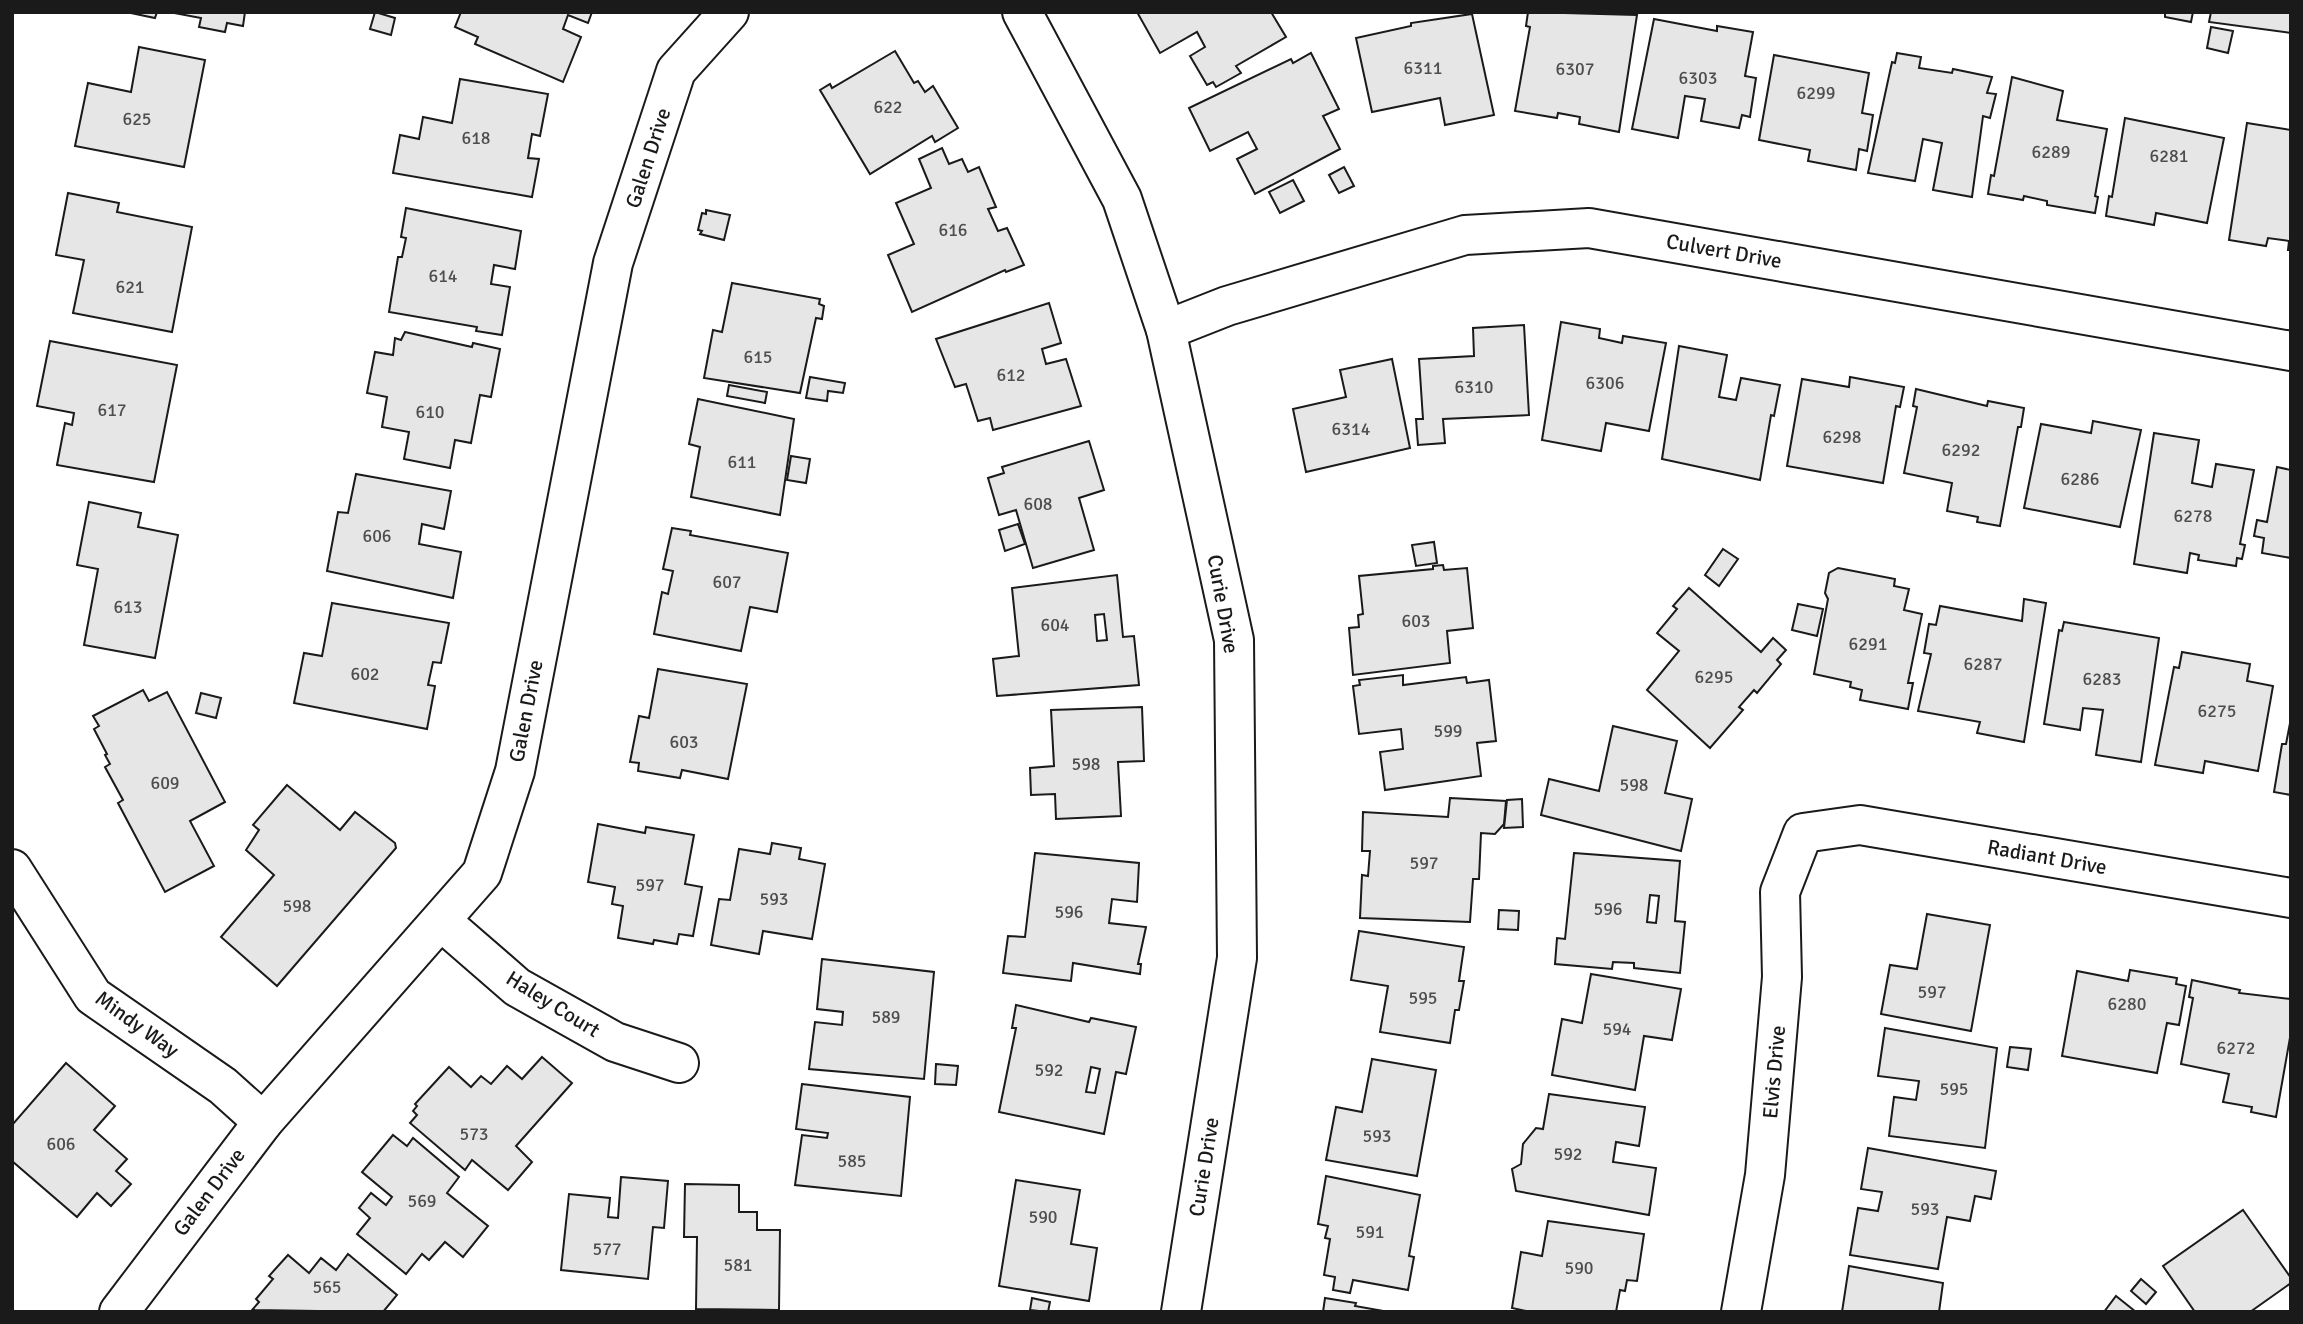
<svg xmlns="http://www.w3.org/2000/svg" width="2303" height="1324" viewBox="0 0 2303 1324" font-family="Signika,sans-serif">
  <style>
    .building { fill: #e6e6e6; stroke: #1a1a1a; stroke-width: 2; fill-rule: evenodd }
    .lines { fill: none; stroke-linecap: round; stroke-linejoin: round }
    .minor-casing { stroke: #1a1a1a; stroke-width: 42 }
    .minor { stroke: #fff; stroke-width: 38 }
    .labels { text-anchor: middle; stroke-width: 5; stroke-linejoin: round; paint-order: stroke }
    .number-label { font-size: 18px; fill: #4d4d4d }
    .street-label { font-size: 21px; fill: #1a1a1a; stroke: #fff }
  </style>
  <rect width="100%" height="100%" fill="#fff"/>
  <g class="building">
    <polygon points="126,12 157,12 155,18"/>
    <polygon points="169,12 245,12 243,26 227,23 225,32 199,27 201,18"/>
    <polygon points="375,12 395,18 391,35 370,29"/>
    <polygon points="461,12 592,12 588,23 568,15 563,29 581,37 563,82 475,44 478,37 455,27"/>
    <polygon points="1137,12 1271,12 1286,37 1236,66 1241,73 1216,87 1213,82 1207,85 1190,56 1205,47 1197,32 1160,53"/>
    <polygon points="1528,12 1637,15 1619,132 1579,124 1580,117 1558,113 1557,118 1515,111 1530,27 1526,26"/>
    <polygon points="2165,12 2193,12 2191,22 2165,17"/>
    <polygon points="2211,12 2291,12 2291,33 2209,22"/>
    <polygon points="1472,14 1494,115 1445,125 1440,98 1372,112 1356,38 1411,26 1411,23"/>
    <polygon points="1654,19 1717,31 1717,26 1753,32 1745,76 1756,78 1750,117 1742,115 1739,128 1701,121 1705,99 1685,96 1678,138 1632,129"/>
    <polygon points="2211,27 2233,31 2228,53 2207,48"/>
    <polygon points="139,47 205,60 184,167 75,146 88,83 131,92"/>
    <polygon points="895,51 914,83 918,81 925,92 933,86 958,128 935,142 932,136 870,174 820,90 830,84 832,88"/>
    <polygon points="1311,53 1339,109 1323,116 1340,149 1255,194 1237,159 1257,149 1248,132 1210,151 1189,108 1291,59 1293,63"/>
    <polygon points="1897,53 1921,57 1919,68 1952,73 1953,69 1992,77 1987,93 1996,94 1990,118 1983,116 1972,197 1933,190 1942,143 1923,139 1915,181 1868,173 1892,62 1895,63"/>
    <polygon points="1774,55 1869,73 1862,113 1873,115 1867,151 1859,149 1856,170 1808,161 1810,150 1759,140"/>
    <polygon points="2012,77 2063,91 2057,120 2107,129 2095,196 2098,197 2095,213 2047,205 2047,201 2024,196 2023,200 1988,194 1991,175 1994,176"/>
    <polygon points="460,79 548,94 540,136 532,134 528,158 539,159 532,197 393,173 400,135 419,139 423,117 452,123"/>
    <polygon points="2125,118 2224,138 2207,223 2156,213 2154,225 2106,216 2109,196 2112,197"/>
    <polygon points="2247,123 2291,130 2291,250 2288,250 2289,241 2268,238 2266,246 2229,240"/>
    <polygon points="942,148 949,164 962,159 968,172 979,167 996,207 988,209 998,231 1007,228 1024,265 1006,272 1005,270 912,312 888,255 914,244 896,203 931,188 919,159"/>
    <polygon points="1344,167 1354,186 1339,193 1329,175"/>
    <polygon points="1293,180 1304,201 1280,213 1269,192"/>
    <polygon points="68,193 119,203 117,212 192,227 172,332 73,313 84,260 56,255"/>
    <polygon points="406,208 521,231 515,269 494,265 491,284 510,287 502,335 476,331 477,327 389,312 398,257 402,257 406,238 401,237"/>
    <polygon points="706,210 730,215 724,240 700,234 702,231 698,230 702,213 706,214"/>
    <polygon points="732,283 820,299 819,304 824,306 822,319 816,318 800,393 704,378 713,330 722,332"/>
    <polygon points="1049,303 1061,343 1042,349 1046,364 1066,359 1081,406 993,430 990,418 978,421 966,384 955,387 936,339"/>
    <polygon points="1561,322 1600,329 1599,338 1622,343 1623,336 1666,343 1649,431 1606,423 1601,451 1542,440"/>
    <polygon points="1524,325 1529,415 1443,419 1445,443 1418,445 1416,419 1423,419 1419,359 1474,356 1473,328"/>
    <polygon points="405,332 472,347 473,343 500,349 491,397 480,395 471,443 455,440 450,468 404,459 409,432 382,427 387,397 367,393 375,352 393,355 395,338 401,340"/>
    <polygon points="50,341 177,365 154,482 57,465 65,423 72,425 74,413 37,406"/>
    <polygon points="1679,346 1727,355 1719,397 1736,400 1741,378 1780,385 1774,416 1771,415 1760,480 1662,459"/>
    <polygon points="1392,359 1410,448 1306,472 1293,409 1346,397 1340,370"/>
    <polygon points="810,377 845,383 843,393 828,391 827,401 806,398"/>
    <polygon points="1850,377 1904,387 1900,407 1896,406 1883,483 1787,466 1802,379 1849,387"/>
    <polygon points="729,385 767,392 765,403 727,396"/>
    <polygon points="1916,389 1987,406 1988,401 2024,408 2021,427 2018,427 2000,526 1977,522 1978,517 1947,511 1952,483 1904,473 1917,407 1913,406"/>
    <polygon points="698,399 794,419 780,515 691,497 700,447 689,444"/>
    <polygon points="2093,421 2141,430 2120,527 2024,508 2041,424 2091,433"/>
    <polygon points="2154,433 2199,440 2192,483 2212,487 2216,464 2254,470 2240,544 2245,545 2242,559 2237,558 2236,566 2198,560 2199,555 2190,553 2187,573 2134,564"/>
    <polygon points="1089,441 1104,490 1079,498 1094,550 1033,568 1016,510 999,515 988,478 1004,473 1002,467"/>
    <polygon points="791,456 810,459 806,483 787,480"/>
    <polygon points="2277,467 2291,470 2291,558 2262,553 2264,538 2254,536 2257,520 2267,522"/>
    <polygon points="356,474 451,491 444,529 422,524 419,544 461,552 453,598 327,571 338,512 348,513"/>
    <polygon points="89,502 141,513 138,527 178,535 155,658 84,645 98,569 77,565"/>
    <polygon points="1018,524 1025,544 1005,551 999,530"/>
    <polygon points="672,528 691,531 690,535 788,553 777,612 750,607 741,651 654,634 662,592 668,594 673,571 663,569"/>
    <polygon points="1434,542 1437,563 1416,566 1412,545"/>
    <polygon points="1723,549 1738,559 1719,586 1705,575"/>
    <polygon points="1443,565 1444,570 1467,568 1473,628 1447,631 1450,663 1353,675 1349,628 1359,627 1358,615 1363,614 1359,576 1433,569 1433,566"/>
    <polygon points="1838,568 1895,579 1894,586 1909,589 1904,610 1922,614 1908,683 1913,683 1908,709 1860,700 1862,690 1850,687 1851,682 1814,674 1828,599 1825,593 1829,573"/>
    <path d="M 1117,575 L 1123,637 L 1134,636 L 1139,685 L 997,696 L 993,659 L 1019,656 L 1012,588 ZM 1104,614 L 1107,640 L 1097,641 L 1095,615 Z"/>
    <polygon points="1689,588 1761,652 1773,638 1786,650 1777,660 1781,664 1757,693 1754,690 1739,707 1743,710 1710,748 1647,690 1679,651 1657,633 1677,609 1673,606"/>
    <polygon points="2024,599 2046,603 2024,742 1977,733 1980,722 1918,711 1931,654 1924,653 1929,624 1936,625 1940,606 2022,621"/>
    <polygon points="332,603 449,623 441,663 433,662 428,685 435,686 427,729 294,703 304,653 322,656"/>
    <polygon points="1798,604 1823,609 1817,636 1792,630"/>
    <polygon points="2064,622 2159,638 2141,762 2096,755 2103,710 2083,708 2080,730 2044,724 2059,630 2062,631"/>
    <polygon points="2182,652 2250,664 2247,681 2273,686 2258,771 2205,761 2203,773 2155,765 2174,667 2179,668"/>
    <polygon points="658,669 747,684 728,779 682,770 680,778 638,771 639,763 630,762 639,716 649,718"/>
    <polygon points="1403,675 1403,685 1466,677 1467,683 1489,680 1496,741 1477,743 1481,776 1385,790 1380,752 1403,749 1401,729 1359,734 1353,686 1360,685 1359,680"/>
    <polygon points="143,690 149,701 167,692 225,802 190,821 214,866 165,892 118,803 123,800 105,767 110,764 105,755 107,754 94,729 99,726 93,716"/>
    <polygon points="201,693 221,698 216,718 196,713"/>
    <polygon points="1142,707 1144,761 1118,762 1121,816 1056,819 1055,794 1031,795 1030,768 1054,766 1051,710"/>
    <polygon points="2291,718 2291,795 2274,792 2282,744 2286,744"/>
    <polygon points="1613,726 1677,741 1665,793 1692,799 1681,851 1541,815 1549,779 1599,791"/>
    <polygon points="287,785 340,830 355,812 395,843 396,848 277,986 221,937 274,875 246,850 259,830 253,825"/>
    <polygon points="1450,798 1506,801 1504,824 1495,834 1481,833 1479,879 1473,879 1470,922 1360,918 1362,875 1368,876 1370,851 1362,851 1363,812 1448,817"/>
    <polygon points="1522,799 1523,827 1504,828 1507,800"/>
    <polygon points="598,824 645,833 646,827 694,835 685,884 702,887 693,936 679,934 677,944 654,940 653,944 618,938 623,906 612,904 615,887 588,882"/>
    <polygon points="772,843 801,848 799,859 825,864 812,939 763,931 759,954 711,945 719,899 730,900 739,849 770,854"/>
    <polygon points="1035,853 1139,863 1137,902 1112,899 1109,923 1146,927 1138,964 1141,964 1140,974 1073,963 1071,981 1003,973 1008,936 1025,937"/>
    <path d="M 1574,853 L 1680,861 L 1675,921 L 1685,922 L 1680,973 L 1634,968 L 1634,963 L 1613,962 L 1612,969 L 1555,964 L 1557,938 L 1565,939 ZM 1650,895 L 1659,896 L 1656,923 L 1647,922 Z"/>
    <polygon points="1499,910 1519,911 1518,930 1498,929"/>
    <polygon points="1927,914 1990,925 1971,1031 1881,1014 1890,965 1917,969"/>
    <polygon points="1359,931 1464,947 1459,981 1464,981 1459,1010 1455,1010 1450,1043 1380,1032 1388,986 1351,980"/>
    <polygon points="822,959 934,972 924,1079 809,1069 815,1022 842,1025 843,1012 817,1009"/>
    <polygon points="2130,970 2177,978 2176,984 2186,986 2179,1025 2167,1023 2157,1073 2062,1056 2077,971 2128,981"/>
    <polygon points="1591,974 1681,989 1672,1040 1644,1036 1635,1090 1552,1075 1562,1019 1582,1023"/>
    <polygon points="2192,980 2240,990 2239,993 2291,999 2291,1032 2276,1117 2251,1112 2252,1107 2223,1102 2229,1074 2181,1064 2193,998 2189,997"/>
    <path d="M 1016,1005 L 1089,1022 L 1091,1018 L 1136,1027 L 1126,1074 L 1116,1072 L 1104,1134 L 999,1112 L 1016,1028 L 1012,1028 ZM 1091,1067 L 1100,1069 L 1095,1093 L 1086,1092 Z"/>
    <polygon points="1885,1028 1997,1048 1985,1148 1889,1136 1894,1097 1916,1100 1919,1081 1878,1076"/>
    <polygon points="2010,1047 2031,1049 2028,1070 2007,1067"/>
    <polygon points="542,1057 572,1083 516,1146 532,1162 508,1190 472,1160 465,1170 410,1123 417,1115 413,1111 417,1106 415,1104 449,1067 471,1087 481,1076 491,1084 507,1066 522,1079"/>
    <polygon points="1372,1059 1436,1070 1417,1176 1326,1160 1336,1107 1362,1112"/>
    <polygon points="66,1063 115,1106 94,1130 127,1159 116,1171 131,1184 111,1206 97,1193 77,1217 12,1161 12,1125"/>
    <polygon points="936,1064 958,1066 956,1085 935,1084"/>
    <polygon points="802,1084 910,1097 901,1196 795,1185 802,1135 827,1138 828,1133 796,1129"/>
    <polygon points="1549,1094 1645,1107 1639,1146 1616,1142 1613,1162 1656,1168 1649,1215 1516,1191 1512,1169 1521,1164 1523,1144 1536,1128 1543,1129"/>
    <polygon points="393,1135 407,1146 413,1138 459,1177 447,1193 488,1226 463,1257 445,1242 429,1260 422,1254 406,1274 357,1234 370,1218 359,1208 371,1193 386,1205 392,1197 362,1172"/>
    <polygon points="1868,1148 1996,1171 1991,1199 1975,1196 1970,1221 1947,1217 1938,1269 1850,1255 1858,1208 1878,1211 1882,1192 1861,1189"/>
    <polygon points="1326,1176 1420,1195 1409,1256 1414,1257 1408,1290 1353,1280 1350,1293 1333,1290 1335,1277 1324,1275 1330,1239 1325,1238 1328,1226 1318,1224"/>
    <polygon points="621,1177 668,1181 664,1228 653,1227 648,1279 561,1270 569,1194 610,1198 608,1217 618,1218"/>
    <polygon points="1016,1180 1080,1190 1071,1244 1097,1248 1089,1301 999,1286"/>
    <polygon points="685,1184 739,1185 739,1212 757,1212 757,1230 780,1230 779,1310 696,1309 697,1237 684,1237"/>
    <polygon points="2243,1210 2291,1278 2291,1283 2250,1312 2195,1312 2163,1266"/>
    <polygon points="1548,1221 1644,1234 1637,1281 1627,1280 1625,1291 1620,1290 1616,1312 1531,1312 1512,1308 1521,1252 1542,1256"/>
    <polygon points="348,1254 397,1295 383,1312 252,1310 259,1302 256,1299 273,1279 269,1276 288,1255 309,1273 321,1258 336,1270"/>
    <polygon points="1849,1266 1943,1283 1939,1312 1842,1312"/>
    <polygon points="2141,1279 2156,1292 2146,1304 2131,1291"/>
    <polygon points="2116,1296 2136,1312 2104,1312"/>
    <polygon points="1032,1298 1050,1302 1048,1312 1030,1310"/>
    <polygon points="1325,1298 1356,1303 1355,1306 1389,1312 1323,1312"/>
  </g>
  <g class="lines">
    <defs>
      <g id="minor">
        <polyline points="1022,12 1122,199 1166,330 1234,640 1237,958 1181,1312"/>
        <polyline points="1166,330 1227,306 1465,235 1589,228 2291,351"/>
        <polyline points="12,869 93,996 223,1086 263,1122"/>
        <polyline points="441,921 517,987 615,1042 679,1063"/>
        <polyline points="119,1312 263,1122 482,873 515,771 613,263 676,71 729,12"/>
        <polyline points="1741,1312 1765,1175 1782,977 1780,892 1803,833 1860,825 2291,898"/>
      </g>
    </defs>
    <use href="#minor" class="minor-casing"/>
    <use href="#minor" class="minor"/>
  </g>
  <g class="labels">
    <g class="number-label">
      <text x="1423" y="74">6311</text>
      <text x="1575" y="75">6307</text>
      <text x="1698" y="84">6303</text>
      <text x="1816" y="99">6299</text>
      <text x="888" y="113">622</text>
      <text x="137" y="125">625</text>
      <text x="476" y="144">618</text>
      <text x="2051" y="158">6289</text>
      <text x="2169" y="162">6281</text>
      <text x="953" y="236">616</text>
      <text x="443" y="282">614</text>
      <text x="130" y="293">621</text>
      <text x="758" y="363">615</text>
      <text x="1011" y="381">612</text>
      <text x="1605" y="389">6306</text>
      <text x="1474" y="393">6310</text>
      <text x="112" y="416">617</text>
      <text x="430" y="418">610</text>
      <text x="1351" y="435">6314</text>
      <text x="1842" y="443">6298</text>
      <text x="1961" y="456">6292</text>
      <text x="742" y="468">611</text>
      <text x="2080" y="485">6286</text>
      <text x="1038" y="510">608</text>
      <text x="2193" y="522">6278</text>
      <text x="377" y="542">606</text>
      <text x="727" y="588">607</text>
      <text x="128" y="613">613</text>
      <text x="1416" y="627">603</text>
      <text x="1055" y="631">604</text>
      <text x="1868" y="650">6291</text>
      <text x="1983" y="670">6287</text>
      <text x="365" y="680">602</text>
      <text x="1714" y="683">6295</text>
      <text x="2102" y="685">6283</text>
      <text x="2217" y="717">6275</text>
      <text x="1448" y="737">599</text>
      <text x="684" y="748">603</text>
      <text x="1086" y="770">598</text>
      <text x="165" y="789">609</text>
      <text x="1634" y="791">598</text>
      <text x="1424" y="869">597</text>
      <text x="650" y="891">597</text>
      <text x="774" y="905">593</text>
      <text x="297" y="912">598</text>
      <text x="1608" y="915">596</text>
      <text x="1069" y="918">596</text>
      <text x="1932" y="998">597</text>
      <text x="1423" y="1004">595</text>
      <text x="2127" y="1010">6280</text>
      <text x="886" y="1023">589</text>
      <text x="1617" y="1035">594</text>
      <text x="2236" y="1054">6272</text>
      <text x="1049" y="1076">592</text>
      <text x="1954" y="1095">595</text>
      <text x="474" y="1140">573</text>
      <text x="1377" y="1142">593</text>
      <text x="61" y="1150">606</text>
      <text x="1568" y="1160">592</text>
      <text x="852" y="1167">585</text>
      <text x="422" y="1207">569</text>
      <text x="1925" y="1215">593</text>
      <text x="1043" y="1223">590</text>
      <text x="1370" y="1238">591</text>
      <text x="607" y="1255">577</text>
      <text x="738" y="1271">581</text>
      <text x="1579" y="1274">590</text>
      <text x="327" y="1293">565</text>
    </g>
    <g class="street-label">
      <text transform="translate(648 158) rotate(-72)" y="7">Galen Drive</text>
      <text transform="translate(1724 251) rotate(10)" y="7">Culvert Drive</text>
      <text transform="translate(1223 604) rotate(80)" y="7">Curie Drive</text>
      <text transform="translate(526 711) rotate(-79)" y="7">Galen Drive</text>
      <text transform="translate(2047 857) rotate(10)" y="7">Radiant Drive</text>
      <text transform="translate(553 1004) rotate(32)" y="7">Haley Court</text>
      <text transform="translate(137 1024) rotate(36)" y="7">Mindy Way</text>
      <text transform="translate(1774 1072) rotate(-85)" y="7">Elvis Drive</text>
      <text transform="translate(1204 1167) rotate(-81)" y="7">Curie Drive</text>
      <text transform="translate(209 1192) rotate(-53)" y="7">Galen Drive</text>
    </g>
  </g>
  <rect width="2303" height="1324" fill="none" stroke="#1a1a1a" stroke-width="28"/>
</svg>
